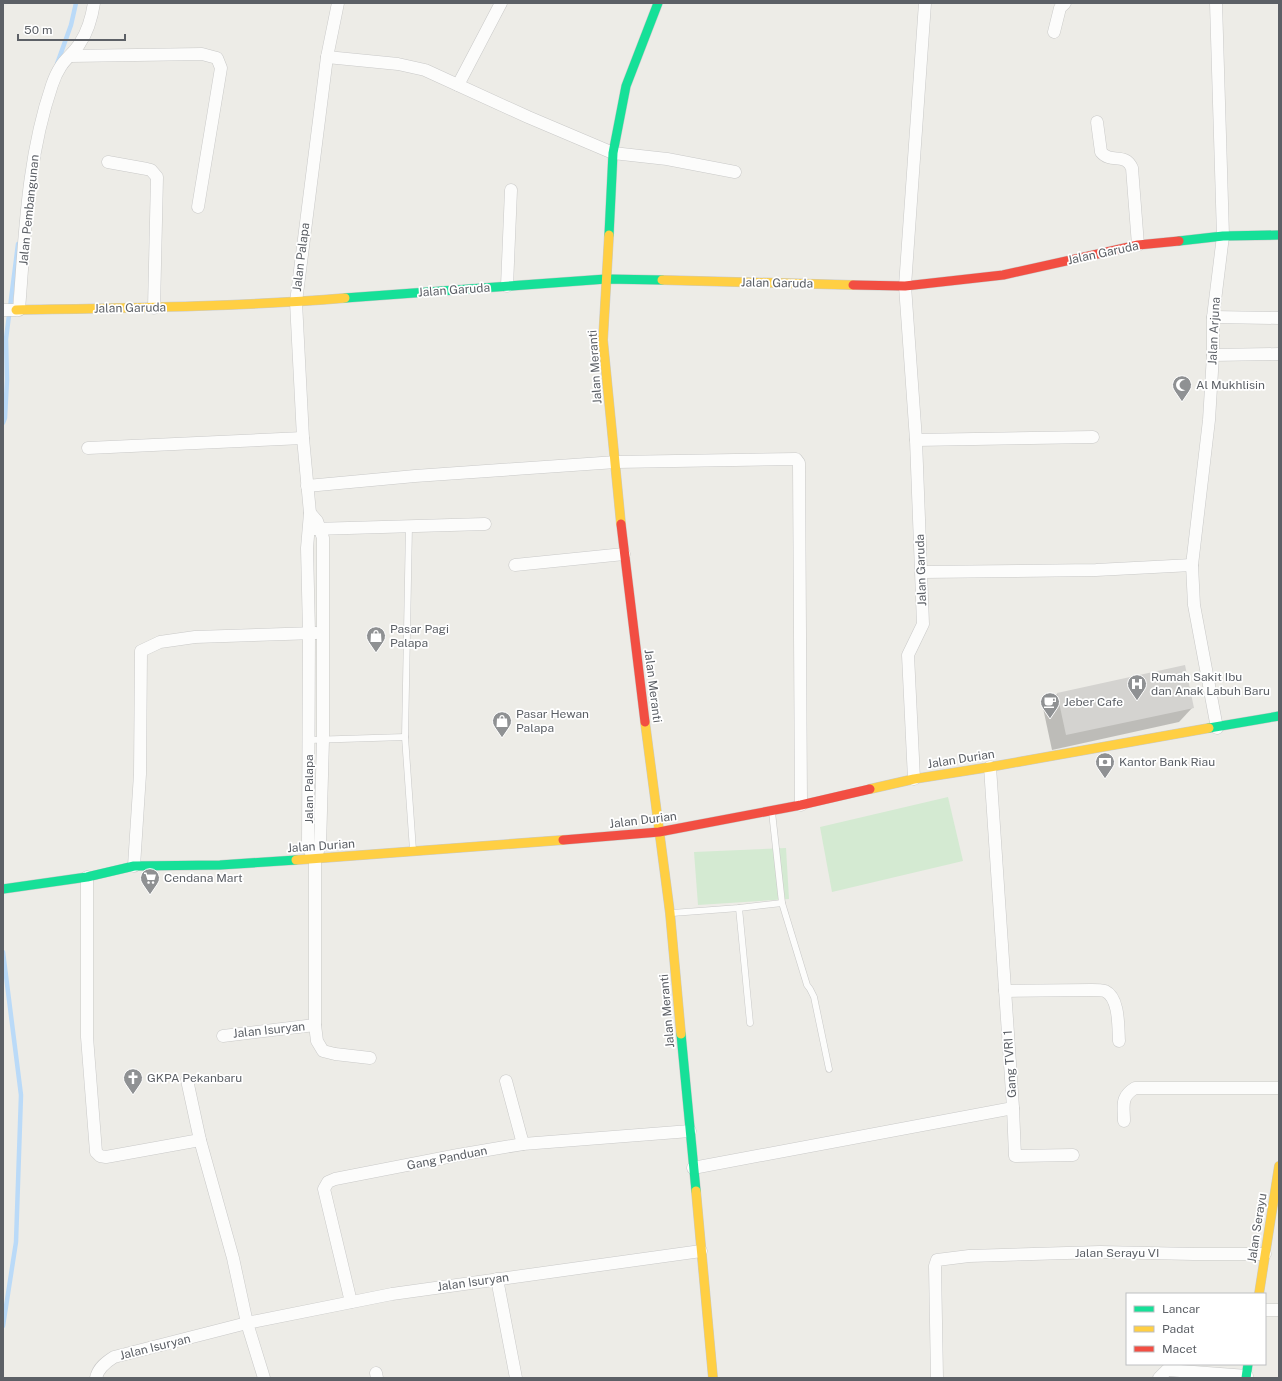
<svg xmlns="http://www.w3.org/2000/svg" width="1282" height="1381" viewBox="0 0 1282 1381" font-family="'Public Sans',sans-serif">
  <style>
    .green { fill: #d4ead2 }
    .shadow { fill: #0003 }
    .lines { fill: none; stroke-linecap: round; stroke-linejoin: round }
    .stream { stroke: #badaf8; stroke-width: 4.5 }
    .building { fill: #d4d3d0 }
    .lane-casing { stroke: #c9c9c8; stroke-width: 7 }
    .street-casing { stroke: #c9c9c8; stroke-width: 13 }
    .fast-casing { stroke: #c9cac9; stroke-width: 10 }
    .slow-casing { stroke: #c9cac9; stroke-width: 10 }
    .jam-casing { stroke: #c9cac9; stroke-width: 10 }
    .lane { stroke: #fcfcfb; stroke-width: 6 }
    .street { stroke: #fcfcfb; stroke-width: 12 }
    .fast { stroke: #16e098; stroke-width: 9 }
    .slow { stroke: #ffcf43; stroke-width: 9 }
    .jam { stroke: #f24e42; stroke-width: 9 }
    .labels { text-anchor: middle; stroke-width: 3.5; stroke-linejoin: round; paint-order: stroke }
    .street-label { font-size: 12px; fill: #5c6066; stroke: #fff }
    .poi-label { font-size: 12px; fill: #5c6066; stroke: #fff; text-anchor: start }
  </style>
  <rect width="100%" height="100%" fill="#edece7"/>
  <g class="green">
    <polygon points="948,797 963,861 832,892 820,827"/>
    <polygon points="786,848 789,899 698,905 694,852"/>
  </g>
  <polygon class="shadow" points="1057,694 1193,707 1179,722 1052,750 1043,708"/>
  <g class="lines">
    <g class="stream">
      <polyline points="57,64 71,25 76,3"/>
      <polyline points="3,423 5,418 7,380 6,339 18,244"/>
      <polyline points="3,952 21,1095 16,1242 3,1326"/>
    </g>
  </g>
  <polygon class="building" points="1185,665 1194,708 1066,735 1057,693"/>
  <g class="lines">
    <defs>
      <g id="lane">
        <polyline points="409,526 405,737 413,850"/>
        <polyline points="309,740 405,737"/>
        <polyline points="772,812 782,903 807,985 810,989 814,997 829,1069"/>
        <polyline points="739,908 750,1023"/>
        <polyline points="672,913 739,908 782,903"/>
      </g>
      <g id="street">
        <polyline points="1216,3 1223,236 1213,317 1213,355 1209,420 1192,565 1194,605 1217,728"/>
        <polyline points="1054,32 1060,8 1065,3"/>
        <polyline points="70,56 202,54 217,58 221,68 198,207"/>
        <polyline points="327,57 398,64 425,70 528,117 613,153 667,159 735,172"/>
        <polyline points="458,85 501,3"/>
        <path d="M 1097,122 L 1101,152 C 1111,164 1125,152 1132,168 L 1138,245"/>
        <polyline points="108,162 147,169 151,170 157,177 154,308"/>
        <polyline points="507,286 511,190"/>
        <polyline points="3,310 16,310"/>
        <path d="M 19,310 C 25,235 27,158 52,85 C 54,79 57,72 61,66 C 66,58 75,52 80,43 C 88,31 92,16 94,3"/>
        <polyline points="1213,317 1279,318"/>
        <polyline points="1213,355 1279,354"/>
        <polyline points="916,440 1093,437"/>
        <polyline points="88,448 303,438"/>
        <polyline points="307,486 415,476 616,462 796,459 799,463 801,805"/>
        <polyline points="310,513 317,521 323,538 323,740 320,846 315,858 315,1025 317,1041 323,1051 335,1054 370,1058"/>
        <polyline points="314,529 485,524"/>
        <polyline points="515,565 624,554"/>
        <polyline points="922,572 1096,570 1192,565"/>
        <polyline points="914,779 908,655 923,624 916,440 905,286 925,3"/>
        <polyline points="315,858 308,848 309,632 307,548 310,513 303,438 296,302 327,57 338,3"/>
        <polyline points="134,866 140,774 141,651 160,642 195,637 316,633"/>
        <polyline points="87,877 87,1037 96,1152 100,1156 106,1157 200,1140"/>
        <path d="M 1005,991 L 1092,990 C 1096,990 1101,990 1105,991 C 1120,998 1118,1028 1119,1041"/>
        <polyline points="223,1036 315,1025"/>
        <polyline points="187,1080 200,1140 233,1258 247,1323 264,1378"/>
        <polyline points="506,1081 523,1144"/>
        <polyline points="1013,1108 1015,1156 1073,1155"/>
        <path d="M 1124,1121 C 1124,1106 1120,1097 1135,1088 L 1279,1088"/>
        <polyline points="693,1168 1013,1108 990,767"/>
        <polyline points="497,1279 516,1378"/>
        <polyline points="351,1302 324,1189 328,1182 335,1179 458,1155 523,1144 690,1131"/>
        <polyline points="1265,1310 1279,1310"/>
        <polyline points="376,1373 377,1378"/>
        <path d="M 96,1378 C 98,1368 106,1362 114,1357 L 247,1323 L 392,1294 L 701,1251"/>
        <polyline points="937,1378 935,1266 937,1260 969,1256 1100,1252 1194,1254 1265,1254"/>
        <polyline points="1159,1378 1167,1370 1247,1376"/>
      </g>
      <g id="fast">
        <polyline points="609,235 613,153 626,86 658,3"/>
        <polyline points="1179,241 1223,236 1279,235"/>
        <polyline points="345,298 606,279 662,280"/>
        <polyline points="1209,728 1279,716"/>
        <polyline points="3,889 87,877 134,866 220,865 296,860"/>
        <polyline points="681,1034 696,1191"/>
        <polyline points="1246,1378 1248,1364"/>
      </g>
      <g id="slow">
        <polyline points="609,235 603,340 621,524"/>
        <polyline points="662,280 853,285"/>
        <path d="M 16,310 C 126,308 235,307 345,298"/>
        <polyline points="645,722 670,913 681,1034"/>
        <polyline points="870,789 914,779 990,767 1209,728"/>
        <polyline points="296,860 563,840"/>
        <polyline points="696,1191 713,1378"/>
        <polyline points="1259,1294 1279,1166"/>
      </g>
      <g id="jam">
        <polyline points="853,285 905,286 1003,275 1138,245 1179,241"/>
        <polyline points="621,524 645,722"/>
        <polyline points="563,840 659,832 801,805 870,789"/>
      </g>
    </defs>
    <use href="#lane" class="lane-casing"/>
    <use href="#street" class="street-casing"/>
    <use href="#fast" class="fast-casing"/>
    <use href="#slow" class="slow-casing"/>
    <use href="#jam" class="jam-casing"/>
    <use href="#lane" class="lane"/>
    <use href="#street" class="street"/>
    <use href="#fast" class="fast"/>
    <use href="#slow" class="slow"/>
    <use href="#jam" class="jam"/>
  </g>
  <defs>
    <symbol id="mosque-pin" viewBox="-11 -11 22 30"><path d="M0 17L-7.5 6A9.5 9.5 0 1 1 7.5 6Z" fill="#8f9193" stroke="#fff"/><path d="M3.5-4.9A6 6 0 1 0 3.5 4.9A5 5 0 1 1 3.5-4.9Z" fill="#fff"/></symbol>
    <symbol id="shop-pin" viewBox="-11 -11 22 30"><path d="M0 17L-7.5 6A9.5 9.5 0 1 1 7.5 6Z" fill="#8f9193" stroke="#fff"/><path d="M-5-2.5h2.3a2.7 3.5 0 0 1 5.4 0H5L5.5 6h-11ZM-1.5-2.5h3a1.5 2.3 0 0 0-3 0Z" fill="#fff"/></symbol>
    <symbol id="hospital-pin" viewBox="-11 -11 22 30"><path d="M0 17L-7.5 6A9.5 9.5 0 1 1 7.5 6Z" fill="#8f9193" stroke="#fff"/><path d="M-5-5h3v3.5h4V-5h3V5h-3V1.5h-4V5h-3Z" fill="#fff"/></symbol>
    <symbol id="cafe-pin" viewBox="-11 -11 22 30"><path d="M0 17L-7.5 6A9.5 9.5 0 1 1 7.5 6Z" fill="#8f9193" stroke="#fff"/><path d="M-5.5-4.5H6V0H3Q3 3.5 0 3.5H-2.5Q-5.5 3.5-5.5 0ZM3-3.2v2h1.7v-2ZM-6 4.5H4V6H-6Z" fill="#fff"/></symbol>
    <symbol id="bank-pin" viewBox="-11 -11 22 30"><path d="M0 17L-7.5 6A9.5 9.5 0 1 1 7.5 6Z" fill="#8f9193" stroke="#fff"/><path d="M-6-4H6V4H-6ZM0-2.3a2.3 2.3 0 1 0 0 4.6a2.3 2.3 0 1 0 0-4.6Z" fill="#fff"/></symbol>
    <symbol id="supermarket-pin" viewBox="-11 -11 22 30"><path d="M0 17L-7.5 6A9.5 9.5 0 1 1 7.5 6Z" fill="#8f9193" stroke="#fff"/><path d="M-6-5.5h2.5l.6 2H6L4.5 2H-2.5L-4.4-4H-6ZM-1.5 3.2a1.3 1.3 0 1 0 .1 0ZM3 3.2a1.3 1.3 0 1 0 .1 0Z" fill="#fff"/></symbol>
    <symbol id="church-pin" viewBox="-11 -11 22 30"><path d="M0 17L-7.5 6A9.5 9.5 0 1 1 7.5 6Z" fill="#8f9193" stroke="#fff"/><path d="M-1.2-6h2.4v3.5h3.3v2.4h-3.3V6h-2.4V-.1h-3.3v-2.4h3.3Z" fill="#fff"/></symbol>
  </defs>
  <g fill-rule="evenodd">
    <use href="#mosque-pin" x="1171" y="374" width="22" height="30"/>
    <use href="#shop-pin" x="365" y="625" width="22" height="30"/>
    <use href="#hospital-pin" x="1126" y="673" width="22" height="30"/>
    <use href="#cafe-pin" x="1039" y="691" width="22" height="30"/>
    <use href="#shop-pin" x="491" y="710" width="22" height="30"/>
    <use href="#bank-pin" x="1094" y="751" width="22" height="30"/>
    <use href="#supermarket-pin" x="139" y="867" width="22" height="30"/>
    <use href="#church-pin" x="122" y="1067" width="22" height="30"/>
  </g>
  <g class="labels">
    <g class="street-label">
      <text transform="translate(29 210) rotate(-84)" y="4">Jalan Pembangunan</text>
      <text transform="translate(1103 253) rotate(-12)" y="4">Jalan Garuda</text>
      <text transform="translate(301 257) rotate(-83)" y="4">Jalan Palapa</text>
      <text transform="translate(777 283) rotate(1)" y="4">Jalan Garuda</text>
      <text transform="translate(454 290) rotate(-4)" y="4">Jalan Garuda</text>
      <text transform="translate(130 308) rotate(-1)" y="4">Jalan Garuda</text>
      <text transform="translate(1214 331) rotate(-87)" y="4">Jalan Arjuna</text>
      <text transform="translate(595 367) rotate(-94)" y="4">Jalan Meranti</text>
      <text transform="translate(921 570) rotate(-92)" y="4">Jalan Garuda</text>
      <text transform="translate(653 686) rotate(83)" y="4">Jalan Meranti</text>
      <text transform="translate(961 759) rotate(-9)" y="4">Jalan Durian</text>
      <text transform="translate(309 789) rotate(-90)" y="4">Jalan Palapa</text>
      <text transform="translate(643 820) rotate(-7)" y="4">Jalan Durian</text>
      <text transform="translate(321 846) rotate(-4)" y="4">Jalan Durian</text>
      <text transform="translate(667 1011) rotate(-95)" y="4">Jalan Meranti</text>
      <text transform="translate(269 1030) rotate(-6)" y="4">Jalan Isuryan</text>
      <text transform="translate(1010 1064) rotate(-94)" y="4">Gang TVRI 1</text>
      <text transform="translate(447 1158) rotate(-11)" y="4">Gang Panduan</text>
      <text transform="translate(1257 1228) rotate(-81)" y="4">Jalan Serayu</text>
      <text x="1117" y="1257">Jalan Serayu VI</text>
      <text transform="translate(473 1282) rotate(-8)" y="4">Jalan Isuryan</text>
      <text transform="translate(155 1347) rotate(-14)" y="4">Jalan Isuryan</text>
    </g>
    <g class="poi-label">
      <text x="1196" y="389">Al Mukhlisin</text>
      <text x="390" y="633">Pasar Pagi<tspan x="390" dy="14">Palapa</tspan></text>
      <text x="1151" y="681">Rumah Sakit Ibu<tspan x="1151" dy="14">dan Anak Labuh Baru</tspan></text>
      <text x="1064" y="706">Jeber Cafe</text>
      <text x="516" y="718">Pasar Hewan<tspan x="516" dy="14">Palapa</tspan></text>
      <text x="1119" y="766">Kantor Bank Riau</text>
      <text x="164" y="882">Cendana Mart</text>
      <text x="147" y="1082">GKPA Pekanbaru</text>
    </g>
  </g>
  <rect width="1282" height="1381" fill="none" stroke="#5c6066" stroke-width="8"/>
  <rect x="1126" y="1293" width="140" height="72" fill="#ffffff" stroke="#bebfc2"/>
  <rect x="1134" y="1306" width="20" height="6" fill="#16e098" stroke="#bebfc2"/>
  <text x="1162" y="1313" font-size="12" fill="#5c6066">Lancar</text>
  <rect x="1134" y="1326" width="20" height="6" fill="#ffcf43" stroke="#bebfc2"/>
  <text x="1162" y="1333" font-size="12" fill="#5c6066">Padat</text>
  <rect x="1134" y="1346" width="20" height="6" fill="#f24e42" stroke="#bebfc2"/>
  <text x="1162" y="1353" font-size="12" fill="#5c6066">Macet</text>
  <path d="M18 34v6h107v-6" fill="none" stroke="#5c6066" stroke-width="2"/>
  <text x="24" y="34" font-size="12" fill="#5c6066" stroke="#ffffff" stroke-width="3" paint-order="stroke">50 m</text>
</svg>
